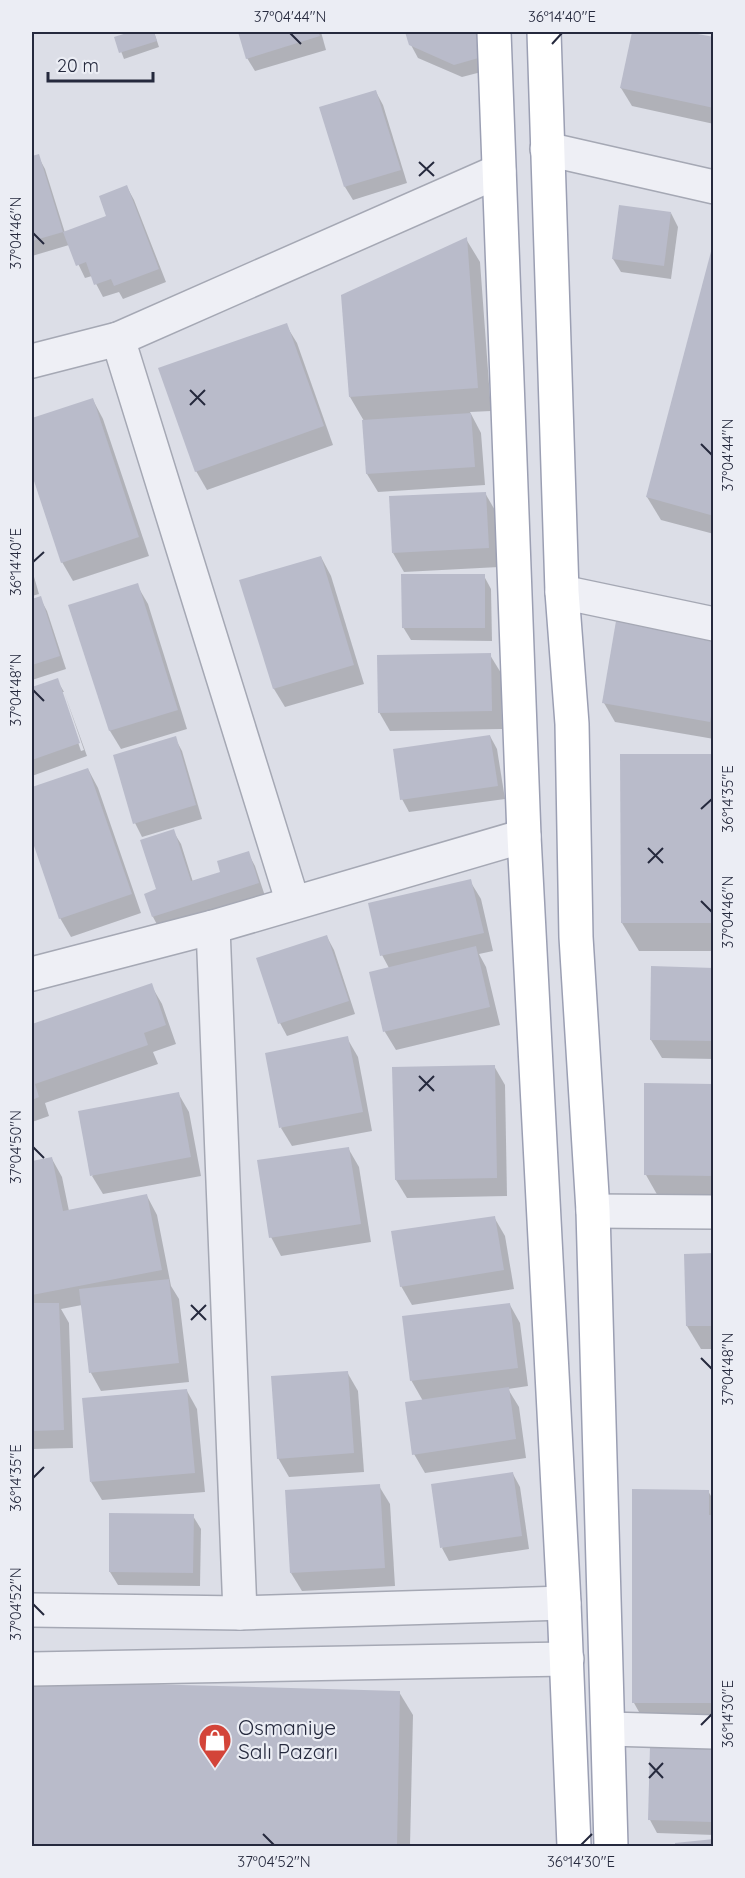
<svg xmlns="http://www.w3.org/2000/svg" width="745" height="1878" viewBox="0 0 745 1878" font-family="Quicksand,sans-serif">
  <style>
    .shadow { fill: #0003 }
    .building { fill: #b9bbca }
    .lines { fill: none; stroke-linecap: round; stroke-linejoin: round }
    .minor-casing { stroke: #a5a8b4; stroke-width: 36 }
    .major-casing { stroke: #9b9fb3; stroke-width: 36 }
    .minor { stroke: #eeeff5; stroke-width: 33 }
    .major { stroke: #fff; stroke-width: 33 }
    .ticks { fill: none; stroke: #25293d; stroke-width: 2 }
    .labels { text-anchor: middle; stroke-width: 4.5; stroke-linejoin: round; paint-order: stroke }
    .poi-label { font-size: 21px; fill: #25293d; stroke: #ebedf4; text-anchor: start }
    .neatline { fill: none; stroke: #25293d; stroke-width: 2 }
    .ticks-label { font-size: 15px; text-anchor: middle; fill: #25293d }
  </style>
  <rect width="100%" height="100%" fill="#dcdee7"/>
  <g class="shadow">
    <polygon points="135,32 154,32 159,47 124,59 116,38"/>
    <polygon points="239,32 321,32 326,50 255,71 247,58"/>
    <polygon points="407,32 478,32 489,70 462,77 418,58 411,45"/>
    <polygon points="634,32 680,32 714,39 714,124 632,106 621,88"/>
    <polygon points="376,92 383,105 407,183 353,200 345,187"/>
    <polygon points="38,156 45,169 65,233 108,217 127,187 134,200 166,282 123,299 119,292 103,297 92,276 85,278 69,245 32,256 32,158"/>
    <polygon points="671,213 678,227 671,279 621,272 613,259"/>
    <polygon points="466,239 480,262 491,411 470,412 481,433 485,485 378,492 367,474 364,421 350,397"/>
    <polygon points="714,247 714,534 661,520 647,497"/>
    <polygon points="286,325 297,343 333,445 207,490 196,471"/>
    <polygon points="93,400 103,419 149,556 73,581 62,562 32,470 32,420"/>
    <polygon points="485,493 496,512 499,567 404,572 393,553"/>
    <polygon points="321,557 331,576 364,684 285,707 274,689 241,581"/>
    <polygon points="32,570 39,594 32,596"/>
    <polygon points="484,576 491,589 492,641 411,640 403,627"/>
    <polygon points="137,585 148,604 187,729 121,749 110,731 70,606"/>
    <polygon points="40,598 47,611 66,669 32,680 32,601"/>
    <polygon points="714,640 714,739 615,722 604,703"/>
    <polygon points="490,655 501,673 502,729 390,731 379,712"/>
    <polygon points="57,680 64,692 61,692 81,751 84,750 64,692 87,756 32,776 32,689"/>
    <polygon points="490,736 497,749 505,799 409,812 402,799"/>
    <polygon points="175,738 182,751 202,819 142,837 135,823"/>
    <polygon points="714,756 714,951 639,951 622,923"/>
    <polygon points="88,769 98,788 141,913 71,937 60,918 32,835 32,789"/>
    <polygon points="173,831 181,844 193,882 222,873 248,853 255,866 265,896 160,930 153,917"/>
    <polygon points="470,881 481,899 493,951 479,954 486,967 500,1025 396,1050 385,1032 371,973 389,968 382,955"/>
    <polygon points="327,937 334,950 355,1014 287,1036 280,1023"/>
    <polygon points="714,969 714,1059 662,1058 651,1040"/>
    <polygon points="151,985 162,1004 176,1044 153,1052 158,1064 45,1103 49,1116 32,1122 32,1026"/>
    <polygon points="347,1038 358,1057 372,1131 292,1146 281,1128"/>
    <polygon points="494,1066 505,1085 507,1196 407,1198 396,1180"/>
    <polygon points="714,1086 714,1199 659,1198 646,1175"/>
    <polygon points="178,1093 189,1112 201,1176 103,1194 92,1176"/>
    <polygon points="348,1148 359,1167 371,1242 281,1256 271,1237"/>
    <polygon points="52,1159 62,1177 69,1211 147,1196 157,1215 171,1286 179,1299 189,1382 101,1391 91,1373 82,1305 61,1309 69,1323 73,1448 32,1449 32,1162"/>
    <polygon points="494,1217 505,1236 514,1289 412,1305 401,1286"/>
    <polygon points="714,1255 714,1349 701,1349 687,1326"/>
    <polygon points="510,1305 520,1323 528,1386 508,1389 519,1407 526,1458 425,1473 414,1454 423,1401 411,1380"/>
    <polygon points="347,1372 358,1391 364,1472 289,1477 278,1458"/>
    <polygon points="187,1391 197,1409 205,1492 102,1500 91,1482"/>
    <polygon points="513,1474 520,1487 529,1549 449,1561 442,1548"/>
    <polygon points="379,1486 390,1504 395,1586 302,1591 291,1573"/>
    <polygon points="708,1491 714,1501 714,1726 647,1726 634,1703"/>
    <polygon points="193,1516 201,1529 200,1586 118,1585 110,1572"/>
    <polygon points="32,1683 399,1692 413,1715 410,1846 32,1846"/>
    <polygon points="652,1747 712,1749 714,1752 714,1835 657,1833 650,1820"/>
    <polygon points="714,1840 714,1846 677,1846 677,1844"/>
  </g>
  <g class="building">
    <polygon points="130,32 154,32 157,41 119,53 114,37"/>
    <polygon points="238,32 318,32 320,36 246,59"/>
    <polygon points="405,32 475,32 482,57 454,65 409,45"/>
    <polygon points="632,32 687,32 714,37 714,108 620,88"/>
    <polygon points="376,90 401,170 344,187 319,107"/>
    <polygon points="39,154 63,232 32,241 32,156"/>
    <polygon points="127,185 159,269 114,286 111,279 94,285 86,262 76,266 63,232 106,216 99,196"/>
    <polygon points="619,205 671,212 664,266 612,259"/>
    <polygon points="467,237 478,388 349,397 341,295"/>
    <polygon points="713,244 714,244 714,516 646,497"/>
    <polygon points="287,323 324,426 195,472 158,368"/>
    <polygon points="93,398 139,537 61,563 32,475 32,418"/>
    <polygon points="471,413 475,467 366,474 362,420"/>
    <polygon points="486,492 489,548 392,553 389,496"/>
    <polygon points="321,556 354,665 273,689 239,580"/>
    <polygon points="401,574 485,574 485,628 402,628"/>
    <polygon points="138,583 178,710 109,731 68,605"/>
    <polygon points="41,596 60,656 32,665 32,599"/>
    <polygon points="616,621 714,639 714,699 710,722 602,703"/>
    <polygon points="491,653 492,711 378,713 377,655"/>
    <polygon points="58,678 80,743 32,760 32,687"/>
    <polygon points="490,735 498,786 400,800 393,749"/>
    <polygon points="176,736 196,805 133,824 113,755"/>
    <polygon points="620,754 714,754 714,923 621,923"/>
    <polygon points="88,768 132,894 59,919 32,840 32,787"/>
    <polygon points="174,829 191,881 220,872 217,861 249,851 259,883 152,917 144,894 156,889 140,840"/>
    <polygon points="471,879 484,933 380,956 368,903"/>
    <polygon points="327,935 349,1001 278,1024 256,958"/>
    <polygon points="476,946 490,1007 383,1032 369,972"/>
    <polygon points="651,966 714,968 714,1041 650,1040"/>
    <polygon points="152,983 166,1025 144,1033 148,1045 35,1084 39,1097 32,1100 32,1024"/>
    <polygon points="348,1036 363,1112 279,1128 265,1053"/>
    <polygon points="495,1065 497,1178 395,1180 392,1067"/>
    <polygon points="644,1083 714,1084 714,1176 644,1175"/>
    <polygon points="179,1092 191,1157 90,1176 78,1111"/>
    <polygon points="349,1147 361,1224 269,1238 257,1160"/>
    <polygon points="52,1157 63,1211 147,1194 162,1270 32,1295 32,1161"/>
    <polygon points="495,1216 504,1270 400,1287 391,1231"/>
    <polygon points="714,1253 714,1326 686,1326 684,1254"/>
    <polygon points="169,1279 179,1363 89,1373 79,1289"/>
    <polygon points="32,1303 59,1303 64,1430 32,1431"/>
    <polygon points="510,1303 518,1368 410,1381 402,1316"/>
    <polygon points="348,1371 354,1453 277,1459 271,1376"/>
    <polygon points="509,1387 516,1439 412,1455 405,1402"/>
    <polygon points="187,1389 195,1473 90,1482 82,1398"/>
    <polygon points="513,1472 522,1536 440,1548 431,1484"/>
    <polygon points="380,1484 385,1568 290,1573 285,1490"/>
    <polygon points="632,1489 709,1490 709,1515 714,1515 714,1703 632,1703"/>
    <polygon points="109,1513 194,1514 193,1573 109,1572"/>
    <polygon points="32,1681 400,1691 397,1846 32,1846"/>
    <polygon points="650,1746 712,1747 711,1822 648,1820"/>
    <polygon points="714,1839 714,1846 675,1846 675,1843"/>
  </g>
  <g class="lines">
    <defs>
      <g id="minor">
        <polyline points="547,149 714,187"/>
        <polyline points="118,339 293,903"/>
        <polyline points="32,361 118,339 499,171"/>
        <polyline points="562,592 714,624"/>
        <polyline points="32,974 213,927"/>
        <polyline points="593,1211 714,1212"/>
        <polyline points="32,1610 240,1613 564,1603"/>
        <polyline points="240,1613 213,927 524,836"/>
        <polyline points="32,1669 567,1659"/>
        <polyline points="609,1729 714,1732"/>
      </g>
      <g id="major">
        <polyline points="494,32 524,836 564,1603 574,1846"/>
        <polyline points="544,32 562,592 572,724 576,937 593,1211 611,1846"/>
      </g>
    </defs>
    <use href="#minor" class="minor-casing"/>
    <use href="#major" class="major-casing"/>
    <use href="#minor" class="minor"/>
    <use href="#major" class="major"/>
  </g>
  <path class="ticks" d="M 290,33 L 301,44M 552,44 L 562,33M 419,162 L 434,176M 419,176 L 434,162M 33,233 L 44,244M 190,390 L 205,405M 190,405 L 205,390M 701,444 L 712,455M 33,562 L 44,552M 33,690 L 44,701M 701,809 L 712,799M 648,848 L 663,863M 648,863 L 663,848M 701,901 L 712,912M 419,1076 L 434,1091M 419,1091 L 434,1076M 33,1147 L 44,1158M 191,1305 L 206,1320M 191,1320 L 206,1305M 701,1358 L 712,1369M 33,1478 L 44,1467M 33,1604 L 44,1615M 701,1725 L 712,1714M 649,1763 L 663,1778M 649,1778 L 663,1763M 263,1834 L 274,1845M 581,1845 L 592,1834"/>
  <defs>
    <symbol id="shop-pin" viewBox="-11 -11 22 30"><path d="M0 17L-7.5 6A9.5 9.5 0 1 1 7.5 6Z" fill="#d34439" stroke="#ebedf4"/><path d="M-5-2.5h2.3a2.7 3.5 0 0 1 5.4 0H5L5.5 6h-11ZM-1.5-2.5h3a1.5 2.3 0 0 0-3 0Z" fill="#fff"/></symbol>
  </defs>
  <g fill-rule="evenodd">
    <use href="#shop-pin" x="196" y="1721" width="38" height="52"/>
  </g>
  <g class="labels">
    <g class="poi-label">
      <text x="238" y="1735">Osmaniye<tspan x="238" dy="24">Salı Pazarı</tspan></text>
    </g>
  </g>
  <rect width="745" height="1878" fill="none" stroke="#ebedf4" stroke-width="66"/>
  <path d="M48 72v9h105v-9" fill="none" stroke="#25293d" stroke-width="3"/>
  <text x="57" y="72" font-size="18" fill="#25293d" stroke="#ebedf4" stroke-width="4.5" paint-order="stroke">20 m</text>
  <rect x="33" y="33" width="679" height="1812" class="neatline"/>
  <g class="ticks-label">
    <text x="290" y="22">37°04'44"N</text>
    <text x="562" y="22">36°14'40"E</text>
    <text transform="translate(16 233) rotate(-90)" y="5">37°04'46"N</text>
    <text transform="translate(728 455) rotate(-90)" y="5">37°04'44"N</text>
    <text transform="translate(16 562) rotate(-90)" y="5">36°14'40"E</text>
    <text transform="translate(16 690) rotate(-90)" y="5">37°04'48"N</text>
    <text transform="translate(728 799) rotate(-90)" y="5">36°14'35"E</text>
    <text transform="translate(728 912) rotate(-90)" y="5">37°04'46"N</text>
    <text transform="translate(16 1147) rotate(-90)" y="5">37°04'50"N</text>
    <text transform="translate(728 1369) rotate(-90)" y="5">37°04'48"N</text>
    <text transform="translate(16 1478) rotate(-90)" y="5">36°14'35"E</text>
    <text transform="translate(16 1604) rotate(-90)" y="5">37°04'52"N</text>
    <text transform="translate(728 1714) rotate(-90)" y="5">36°14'30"E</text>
    <text x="274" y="1867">37°04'52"N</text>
    <text x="581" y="1867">36°14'30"E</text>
  </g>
</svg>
